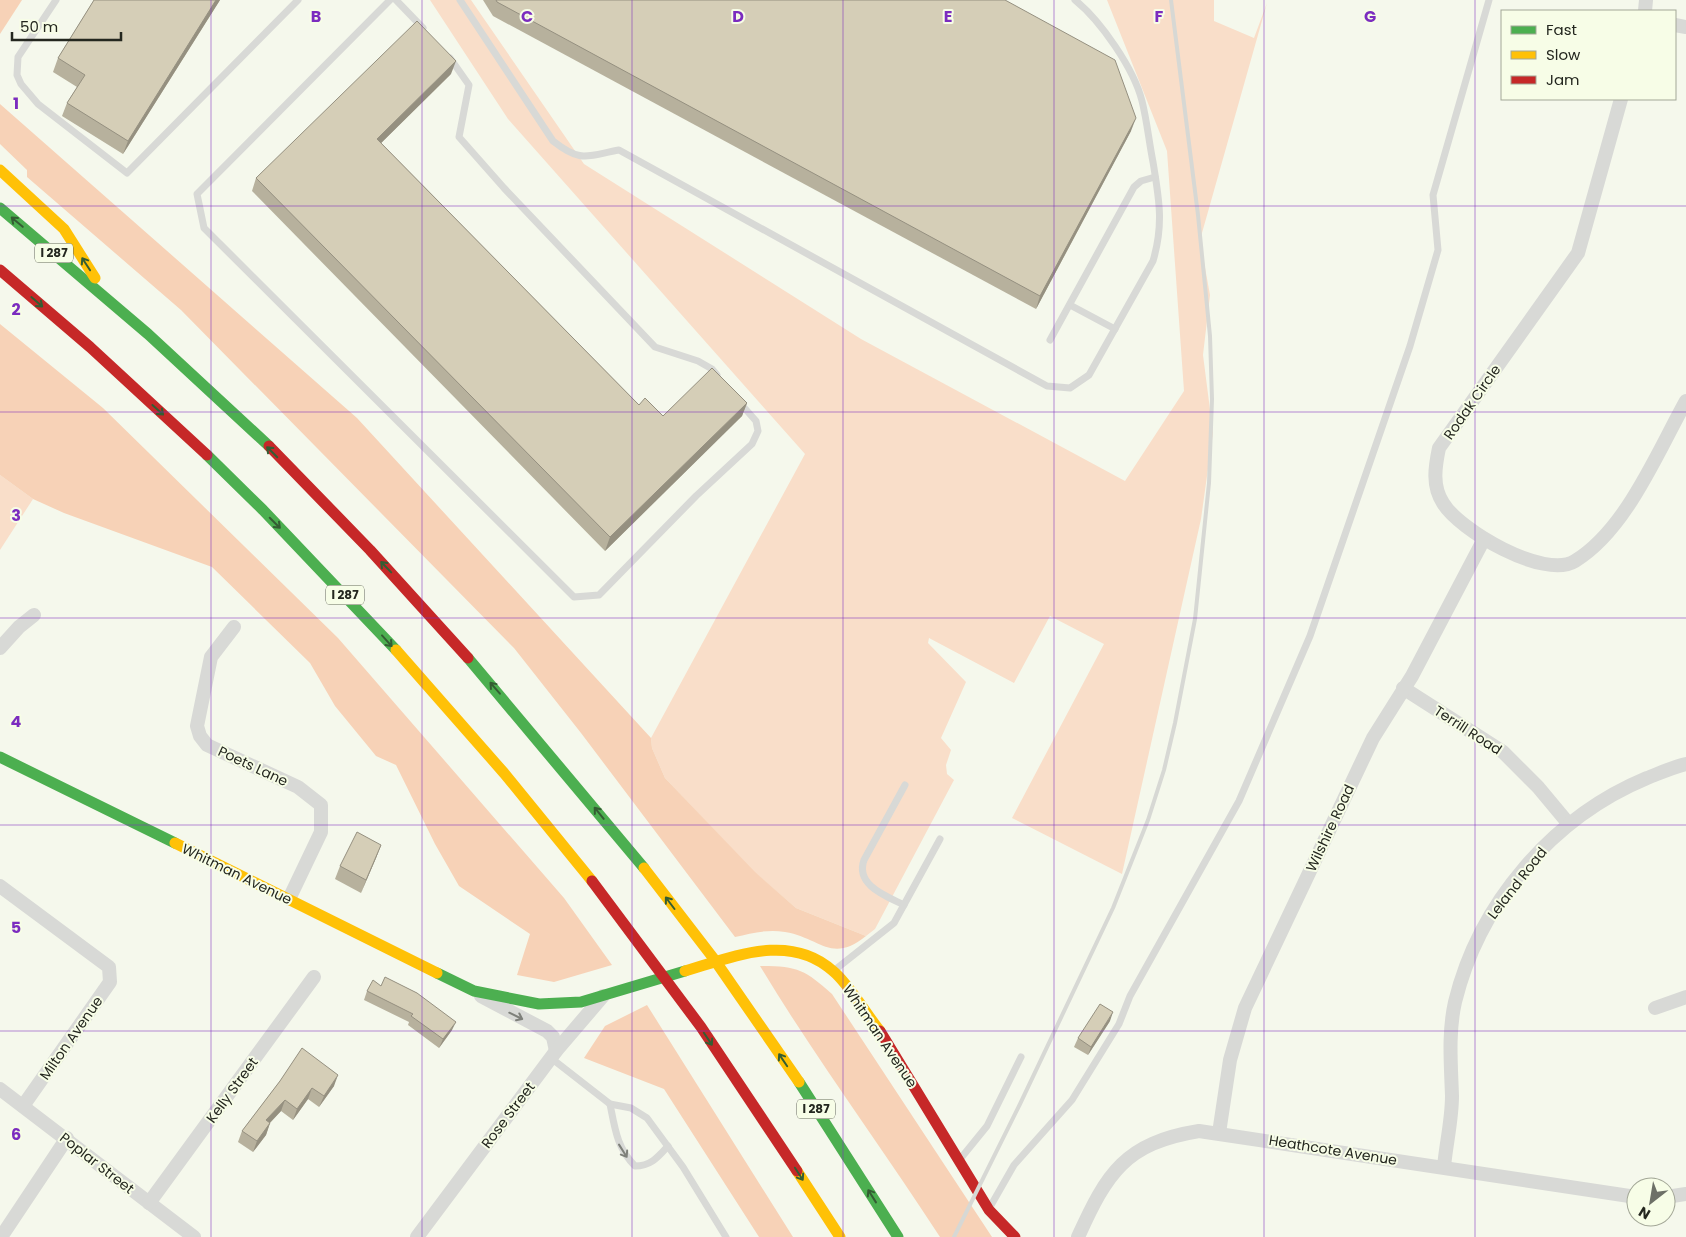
<svg xmlns="http://www.w3.org/2000/svg" width="1686" height="1237" viewBox="0 0 1686 1237" font-family="Poppins,sans-serif">
  <style>
    .green { fill: #f9dec9 }
    .forest { fill: #f7d2b7 }
    .lines { fill: none; stroke-linecap: round; stroke-linejoin: round }
    .lane { stroke: #d8d9d6; stroke-width: 7 }
    .street { stroke: #d8d9d6; stroke-width: 14 }
    .fast { stroke: #4caf50; stroke-width: 11 }
    .slow { stroke: #ffc107; stroke-width: 11 }
    .jam { stroke: #c62828; stroke-width: 11 }
    .rail { stroke: #d7d8d4; stroke-width: 4 }
    .wall { fill: #b7b19d }
    .shaded-wall { fill: #959080 }
    .building { fill: #d5ceb7; stroke: #959080 }
    .oneway { stroke: #345d33 }
    .oneway2 { stroke: #7e807a }
    .grid { fill: none; stroke: #7b2cbf; stroke-width: 1; stroke-opacity: 0.55 }
    .labels { text-anchor: middle; stroke-width: 4; stroke-linejoin: round; paint-order: stroke }
    .shield { fill: #f7fde7; stroke: #63675b; stroke-width: 1 }
    .shield-label { font-size: 12px; font-weight: bold; fill: #24271f }
    .street-label { font-size: 14px; fill: #24271f; stroke: #f7fde7 }
    .grid-label { font-size: 16px; text-anchor: middle; font-weight: bold; fill: #7b2cbf; stroke: #f7fde7; stroke-width: 4; stroke-linejoin: round; paint-order: stroke }
  </style>
  <rect width="100%" height="100%" fill="#f5f8ec"/>
  <g class="green">
    <polygon points="430,0 471,0 584,164 861,339 1125,481 1184,391 1167,151 1107,0 1214,0 1214,21 1254,38 1267,3 1200,240 1210,295 1203,355 1213,433 1201,519 1122,874 1012,818 1104,644 1050,616 1014,683 929,638 928,643 966,682 941,738 951,750 946,765 947,774 954,780 875,929 866,936 796,908 754,872 665,778 652,748 651,738 805,454 508,119"/>
    <polygon points="0,475 33,499 0,550"/>
  </g>
  <g class="forest">
    <polygon points="0,0 22,0 0,34"/>
    <path d="M 0,104 L 357,418 L 651,738 L 652,748 L 665,778 L 755,872 L 796,908 L 866,936 C 831,964 821,938 785,932 C 768,929 752,933 735,937 L 581,733 L 514,648 L 181,310 L 27,177 L 27,170 L 0,144 Z"/>
    <polygon points="0,324 103,408 338,638 564,898 612,965 554,982 517,975 530,934 459,886 435,844 396,765 376,756 335,706 310,663 212,567 64,513 33,499 0,475"/>
    <path d="M 760,966 C 798,966 805,970 832,994 L 992,1237 L 940,1237 C 881,1146 816,1059 760,966 Z"/>
    <polygon points="647,1005 793,1237 759,1237 664,1089 584,1058 605,1026"/>
  </g>
  <g class="lines">
    <g class="lane">
      <polyline points="56,0 18,57 17,75 21,84 38,104 127,173 298,0"/>
      <polyline points="390,0 197,194 204,228 574,597 599,595 696,496 752,444 758,431 756,421 740,403"/>
      <polyline points="396,0 423,28"/>
      <path d="M 460,0 L 553,141 C 581,163 586,156 619,150 L 1047,386 L 1070,388 L 1089,375 L 1153,261 C 1164,224 1159,199 1153,162 C 1149,142 1147,121 1142,101 C 1134,69 1101,21 1075,0"/>
      <polyline points="450,58 469,85 459,137 504,188 655,347 698,361 712,369 717,375"/>
      <polyline points="1070,305 1115,329"/>
      <polyline points="1050,340 1134,187 1141,181 1155,177"/>
      <path d="M 904,905 C 886,896 855,885 864,860 L 905,785"/>
      <polyline points="836,969 894,923 940,839"/>
      <polyline points="551,1058 610,1104 631,1108 647,1118 683,1167 726,1237"/>
      <path d="M 610,1104 C 615,1129 617,1148 635,1166 C 651,1166 658,1157 668,1146"/>
      <polyline points="961,1158 987,1126 1021,1057"/>
      <polyline points="990,1207 1014,1165 1072,1100 1119,1024 1130,996 1239,801 1310,636 1410,346 1438,250 1433,195 1489,0"/>
    </g>
    <g class="street">
      <polyline points="1645,11 1646,0"/>
      <polyline points="1675,25 1686,27"/>
      <path d="M 1621,99 L 1578,253 L 1439,448 C 1435,467 1432,486 1443,503 C 1459,530 1544,580 1575,561 C 1626,530 1657,453 1686,401"/>
      <polyline points="234,627 211,657 197,726 200,736 207,745 298,787 321,805 321,832 289,899"/>
      <polyline points="0,648 19,627 34,615"/>
      <polyline points="1403,688 1503,752 1538,787 1568,823"/>
      <polyline points="0,886 109,967 110,982 23,1106"/>
      <polyline points="481,996 547,1031 553,1037 556,1051"/>
      <polyline points="1655,1008 1686,997"/>
      <polyline points="0,1089 194,1237"/>
      <polyline points="1219,1133 1230,1060 1245,1008 1373,738 1412,676 1484,539"/>
      <path d="M 1444,1167 C 1446,1144 1452,1120 1452,1096 C 1451,1065 1448,1033 1455,1002 C 1479,903 1553,817 1647,778 C 1660,773 1673,767 1686,764"/>
      <polyline points="1666,1197 1686,1194"/>
      <polyline points="149,1203 314,977"/>
      <polyline points="1,1237 67,1138"/>
      <polyline points="417,1237 556,1051 603,996"/>
      <path d="M 1078,1237 C 1107,1173 1125,1143 1199,1131 L 1636,1197"/>
    </g>
    <g class="fast">
      <polyline points="0,208 148,334 269,446"/>
      <polyline points="207,455 263,510 396,650"/>
      <polyline points="468,658 644,868"/>
      <polyline points="0,757 175,843"/>
      <polyline points="437,973 474,991 539,1004 581,1002 685,971"/>
      <polyline points="799,1082 898,1237"/>
    </g>
    <g class="slow">
      <polyline points="0,170 64,229 95,278"/>
      <polyline points="396,650 504,773 592,881"/>
      <polyline points="175,843 437,973"/>
      <polyline points="644,868 714,959 799,1082"/>
      <path d="M 685,971 C 733,957 790,932 833,971 C 849,984 866,1014 880,1031"/>
      <polyline points="797,1171 840,1237"/>
    </g>
    <g class="jam">
      <polyline points="0,270 90,347 207,455"/>
      <polyline points="269,446 370,550 468,658"/>
      <polyline points="592,881 701,1027 797,1171"/>
      <polyline points="880,1031 989,1210 1015,1237"/>
    </g>
    <polyline class="rail" points="954,1237 1020,1104 1113,908 1148,820 1164,770 1175,723 1195,619 1209,483 1212,399 1210,336 1198,215 1171,0"/>
  </g>
  <g class="wall">
    <polygon points="94,0 220,0 123,154 62,116 67,103 77,87 53,72 58,58"/>
    <polygon points="483,0 1005,0 1131,131 1036,309 493,16"/>
    <polygon points="451,74 381,143 639,405 663,416 747,403 742,416 605,551 252,191 256,178"/>
    <polygon points="381,845 376,858 361,893 335,879 340,866"/>
    <polygon points="367,991 452,1030 439,1048 408,1025 409,1022 364,1000"/>
    <polygon points="1110,1021 1088,1055 1074,1047 1078,1038"/>
    <polygon points="280,1081 334,1086 319,1107 308,1099 293,1120 281,1111 270,1123 266,1135 253,1152 238,1142 242,1131"/>
  </g>
  <g class="shaded-wall">
    <polygon points="216,0 220,0 123,154 128,141"/>
    <polygon points="456,61 451,74 372,152 377,139"/>
    <polygon points="1136,118 1131,131 1036,309 1040,296"/>
    <polygon points="747,403 742,416 605,551 610,537"/>
    <polygon points="381,845 376,858 361,893 366,880"/>
    <polygon points="1113,1012 1110,1021 1088,1055 1091,1047"/>
    <polygon points="456,1022 452,1030 439,1048 443,1039"/>
    <polygon points="338,1075 334,1086 319,1107 324,1096"/>
    <polygon points="312,1088 308,1099 293,1120 297,1109"/>
    <polygon points="285,1100 281,1111 262,1131 266,1120"/>
    <polygon points="270,1123 266,1135 253,1152 257,1141"/>
  </g>
  <g class="building">
    <polygon points="94,0 216,0 128,141 67,103 85,75 58,58"/>
    <polygon points="496,0 1005,0 1115,60 1136,118 1040,296 497,2"/>
    <polygon points="417,21 456,61 377,139 639,405 645,398 663,416 712,368 747,403 610,537 256,178"/>
    <polygon points="357,832 381,845 366,880 340,866"/>
    <polygon points="385,977 417,993 456,1022 443,1039 411,1016 413,1014 367,991 373,980 381,986"/>
    <polygon points="1100,1004 1113,1012 1091,1047 1078,1038"/>
    <polygon points="302,1048 338,1075 324,1096 312,1088 297,1109 285,1100 266,1120 270,1123 257,1141 242,1131 280,1081"/>
  </g>
  <defs><path id="oneway-shaft" d="M-6 0H5M1.5-3L5.5 0L1.5 3" fill="none" stroke-width="1.6" stroke-linecap="round" stroke-linejoin="round" transform="scale(1.25)"/></defs>
  <g class="oneway">
    <use href="#oneway-shaft" transform="translate(17 222) rotate(-140)"/>
    <use href="#oneway-shaft" transform="translate(86 264) rotate(-123)"/>
    <use href="#oneway-shaft" transform="translate(37 302) rotate(41)"/>
    <use href="#oneway-shaft" transform="translate(158 410) rotate(42)"/>
    <use href="#oneway-shaft" transform="translate(272 452) rotate(-135)"/>
    <use href="#oneway-shaft" transform="translate(275 523) rotate(45)"/>
    <use href="#oneway-shaft" transform="translate(386 567) rotate(-134)"/>
    <use href="#oneway-shaft" transform="translate(387 641) rotate(48)"/>
    <use href="#oneway-shaft" transform="translate(495 688) rotate(-131)"/>
    <use href="#oneway-shaft" transform="translate(599 813) rotate(-129)"/>
    <use href="#oneway-shaft" transform="translate(670 903) rotate(-127)"/>
    <use href="#oneway-shaft" transform="translate(708 1039) rotate(56)"/>
    <use href="#oneway-shaft" transform="translate(783 1060) rotate(-124)"/>
    <use href="#oneway-shaft" transform="translate(799 1174) rotate(57)"/>
    <use href="#oneway-shaft" transform="translate(872 1196) rotate(-122)"/>
  </g>
  <g class="oneway2">
    <use href="#oneway-shaft" transform="translate(516 1016) rotate(26)"/>
    <use href="#oneway-shaft" transform="translate(623 1151) rotate(58)"/>
  </g>
  <path class="grid" d="M 211,0 L 211,1237M 422,0 L 422,1237M 632,0 L 632,1237M 843,0 L 843,1237M 1054,0 L 1054,1237M 1264,0 L 1264,1237M 1475,0 L 1475,1237M 0,206 L 1686,206M 0,412 L 1686,412M 0,618 L 1686,618M 0,825 L 1686,825M 0,1031 L 1686,1031"/>
  <g class="labels">
    <g class="shield">
      <rect x="35" y="243.5" width="38" height="19" rx="4"/>
      <rect x="326" y="585.5" width="38" height="19" rx="4"/>
      <rect x="797" y="1099.5" width="38" height="19" rx="4"/>
    </g>
    <g class="shield-label">
      <text x="54" y="257">I 287</text>
      <text x="345" y="599">I 287</text>
      <text x="816" y="1113">I 287</text>
    </g>
    <g class="street-label">
      <text transform="translate(1472 402) rotate(-55)" y="5">Rodak Circle</text>
      <text transform="translate(1468 730) rotate(33)" y="5">Terrill Road</text>
      <text transform="translate(253 766) rotate(25)" y="5">Poets Lane</text>
      <text transform="translate(1330 828) rotate(-65)" y="5">Wilshire Road</text>
      <text transform="translate(237 874) rotate(26)" y="5">Whitman Avenue</text>
      <text transform="translate(1517 883) rotate(-52)" y="5">Leland Road</text>
      <text transform="translate(880 1036) rotate(56)" y="5">Whitman Avenue</text>
      <text transform="translate(71 1038) rotate(-55)" y="5">Milton Avenue</text>
      <text transform="translate(232 1090) rotate(-54)" y="5">Kelly Street</text>
      <text transform="translate(508 1115) rotate(-53)" y="5">Rose Street</text>
      <text transform="translate(1333 1150) rotate(9)" y="5">Heathcote Avenue</text>
      <text transform="translate(97 1163) rotate(38)" y="5">Poplar Street</text>
    </g>
  </g>
  <g class="grid-label">
    <text x="316" y="22">B</text>
    <text x="527" y="22">C</text>
    <text x="738" y="22">D</text>
    <text x="948" y="22">E</text>
    <text x="1159" y="22">F</text>
    <text x="1370" y="22">G</text>
    <text x="16" y="109">1</text>
    <text x="16" y="315">2</text>
    <text x="16" y="521">3</text>
    <text x="16" y="727">4</text>
    <text x="16" y="933">5</text>
    <text x="16" y="1140">6</text>
  </g>
  <rect x="1501" y="10" width="175" height="90" fill="#f7fde7" stroke="#a3a797"/>
  <rect x="1511" y="26" width="25" height="8" fill="#4caf50" stroke="#a3a797"/>
  <text x="1546" y="35" font-size="15" fill="#24271f">Fast</text>
  <rect x="1511" y="51" width="25" height="8" fill="#ffc107" stroke="#a3a797"/>
  <text x="1546" y="60" font-size="15" fill="#24271f">Slow</text>
  <rect x="1511" y="76" width="25" height="8" fill="#c62828" stroke="#a3a797"/>
  <text x="1546" y="85" font-size="15" fill="#24271f">Jam</text>
  <g transform="translate(1651 1202) rotate(211)"><circle r="24" fill="#f7fde7" stroke="#a3a797"/>
  <path d="M0-4L9 19L0 12L-9 19Z" fill="#6d7067"/>
  <text y="-8" font-size="14" font-weight="bold" text-anchor="middle" fill="#24271f">N</text>
  </g>
  <path d="M12 32v8h109v-8" fill="none" stroke="#24271f" stroke-width="2.5"/>
  <text x="20" y="32" font-size="15" fill="#24271f" stroke="#f7fde7" stroke-width="4" paint-order="stroke">50 m</text>
</svg>
